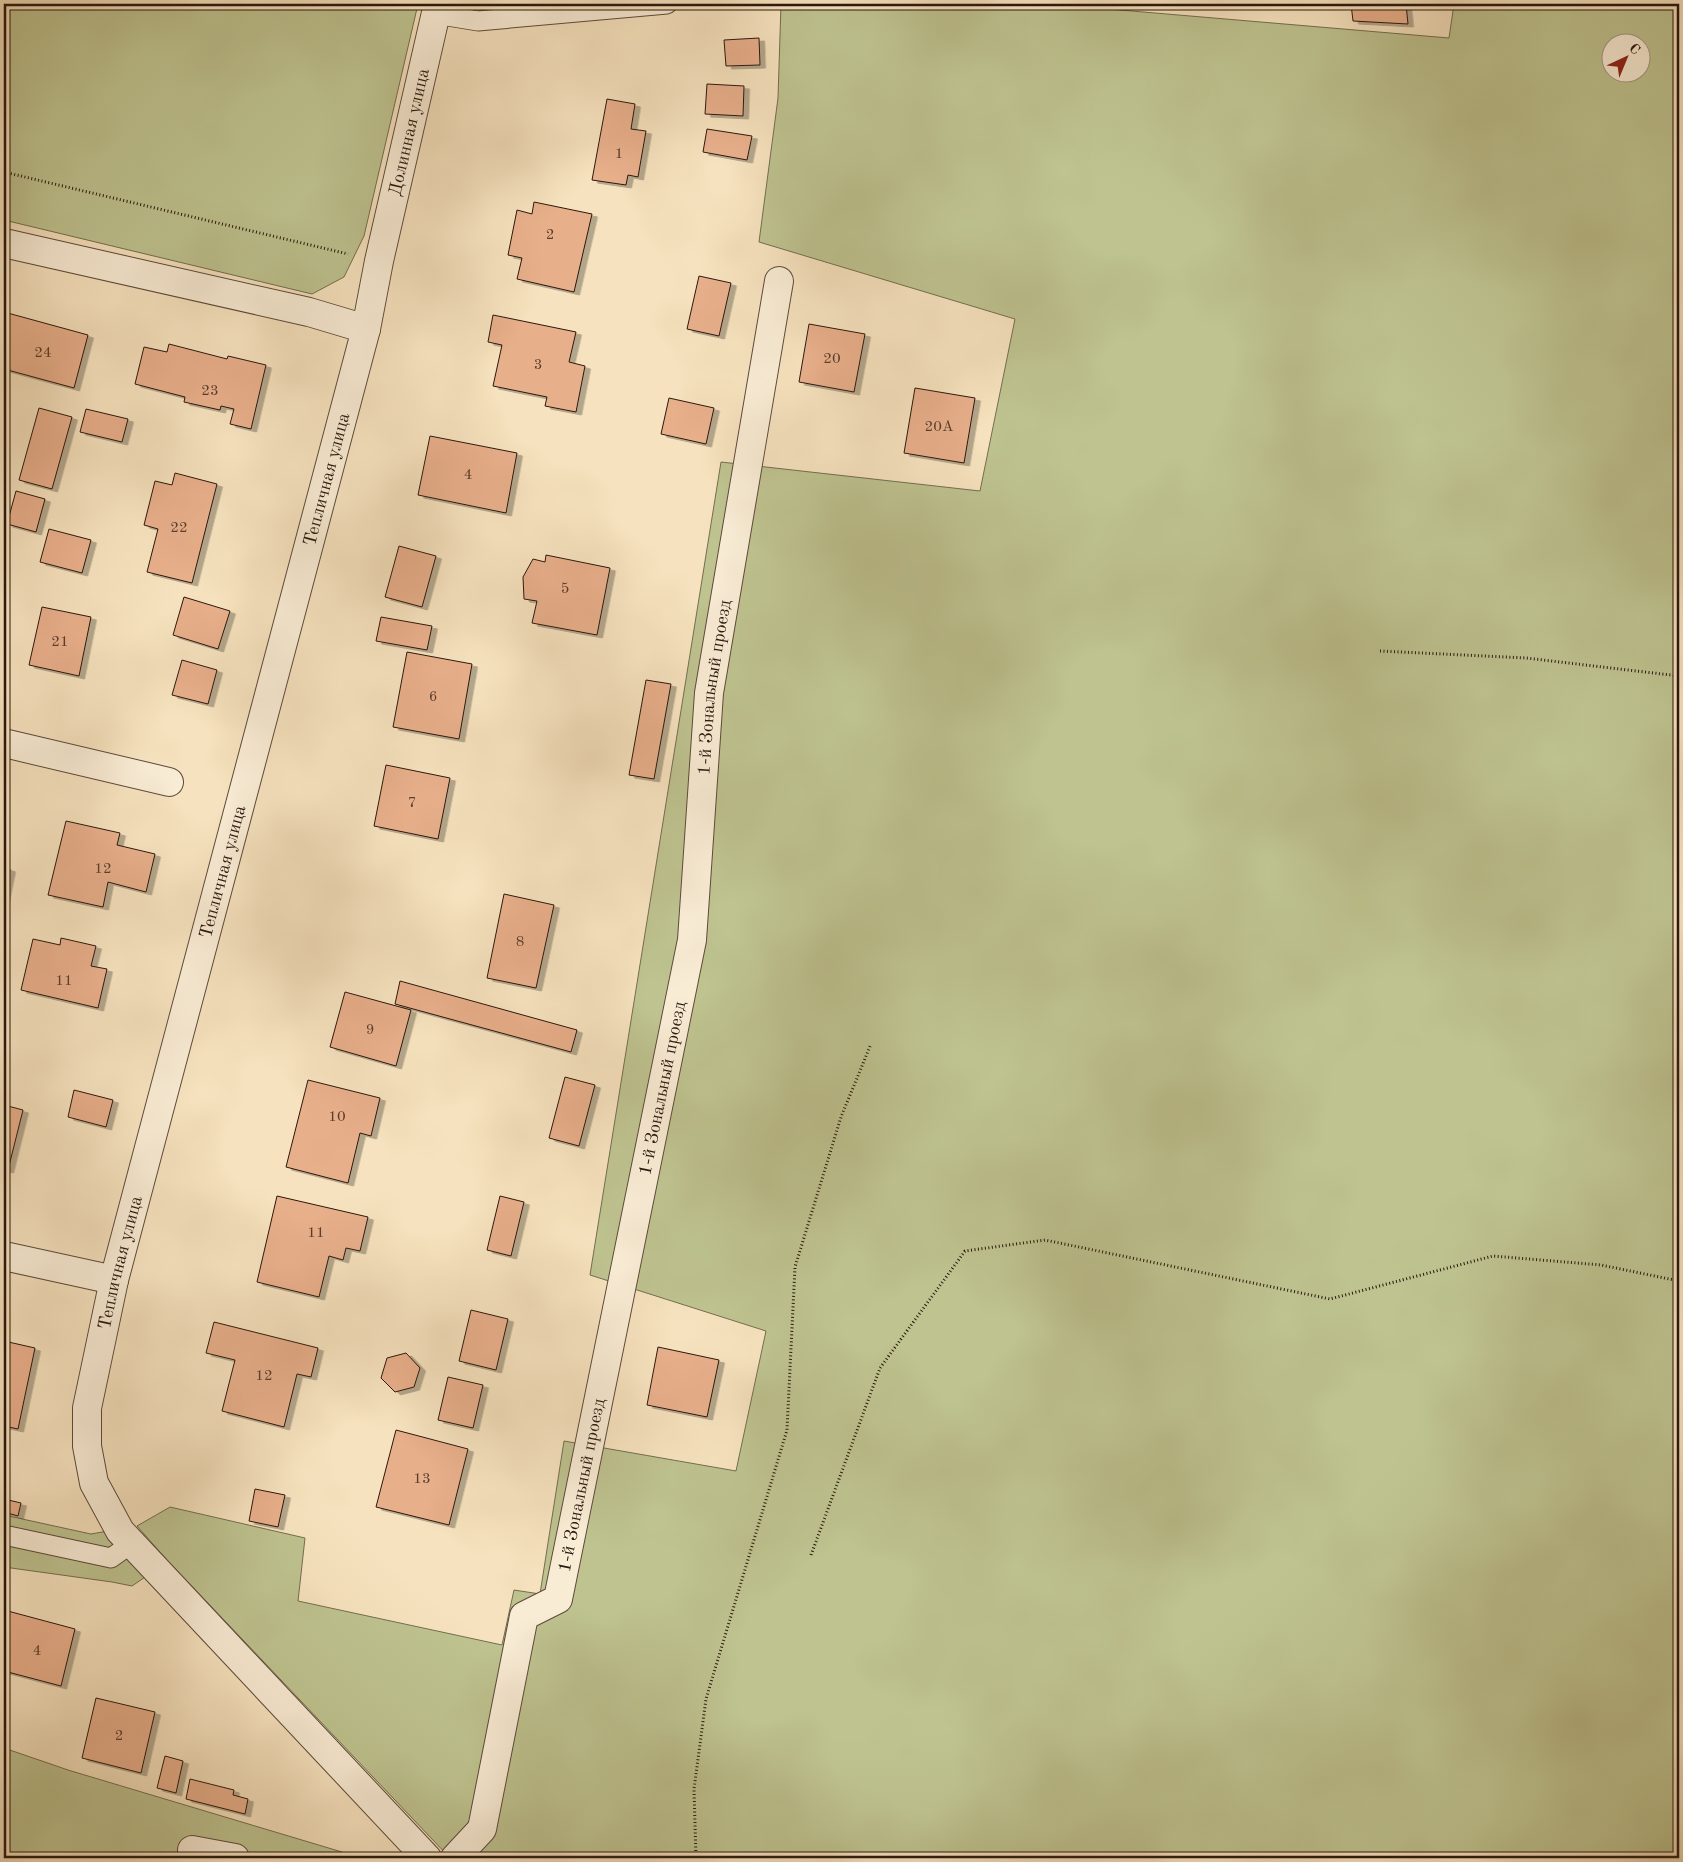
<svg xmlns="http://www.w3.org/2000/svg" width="1683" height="1862" viewBox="0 0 1683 1862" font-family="'Old Standard TT',serif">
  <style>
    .green { fill: #bec390; stroke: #746d4f; fill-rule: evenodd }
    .building { fill: #e8af8b; stroke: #2a170e; filter: url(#shadow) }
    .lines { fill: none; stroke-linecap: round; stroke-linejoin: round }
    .service-casing { stroke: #5d4a3a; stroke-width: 21 }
    .minor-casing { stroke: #5d4a3a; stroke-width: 30 }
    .path { stroke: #2a170e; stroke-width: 3; stroke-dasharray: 1 2.5; stroke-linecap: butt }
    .service { stroke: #f9ecd5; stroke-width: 19 }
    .minor { stroke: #f9ecd5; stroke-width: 28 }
    .labels { text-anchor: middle; stroke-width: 4.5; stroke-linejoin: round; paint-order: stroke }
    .number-label { font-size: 15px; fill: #5a3d2d }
    .street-label { font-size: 18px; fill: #2a170e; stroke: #f9ecd5 }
  </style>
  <defs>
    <filter id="shadow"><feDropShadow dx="5.5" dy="3" stdDeviation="0" flood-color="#0004"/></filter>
  </defs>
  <rect width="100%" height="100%" fill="#f6e2be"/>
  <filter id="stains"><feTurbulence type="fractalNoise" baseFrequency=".004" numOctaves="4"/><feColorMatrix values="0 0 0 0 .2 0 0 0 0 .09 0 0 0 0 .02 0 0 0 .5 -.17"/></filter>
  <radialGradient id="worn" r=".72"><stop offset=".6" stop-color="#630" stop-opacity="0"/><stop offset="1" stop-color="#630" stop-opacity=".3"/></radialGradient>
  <g class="green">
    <polygon points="4,4 418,4 364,236 344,277 312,294 4,220"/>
    <path d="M 781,4 L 1049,4 L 1449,38 L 1454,4 L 1679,4 L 1679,1858 L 450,1858 L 168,1561 L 137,1526 L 170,1507 L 305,1538 L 298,1601 L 502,1645 L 514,1590 L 540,1594 L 564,1441 L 736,1471 L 766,1331 L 590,1275 L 721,462 L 980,491 L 1015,319 L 759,242 L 778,98 ZM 1610,42 L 1640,42 L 1640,72 L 1610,72 Z"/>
    <polygon points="4,1515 91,1534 108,1531 148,1575 132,1586 112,1582 4,1567"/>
    <polygon points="4,1748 68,1770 362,1858 4,1858"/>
  </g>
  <g class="building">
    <polygon points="1351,4 1406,4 1408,24 1353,21"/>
    <polygon points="759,38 760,65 726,66 724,40"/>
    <polygon points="707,84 744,86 743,116 705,114"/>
    <polygon points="607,99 635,104 631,129 646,131 638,177 628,175 626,185 592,180"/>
    <polygon points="707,129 752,136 747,160 703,152"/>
    <polygon points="534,202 592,214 574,292 517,279 522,258 508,255 517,210 532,214"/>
    <polygon points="699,276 731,283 719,336 687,329"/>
    <polygon points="4,312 88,335 74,388 4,369"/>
    <polygon points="493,315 576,332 569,362 585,366 576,412 545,406 547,397 493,386 502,345 488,342"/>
    <polygon points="809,324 865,334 854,392 799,382"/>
    <polygon points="169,344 227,359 228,356 266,365 251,429 230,424 234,409 221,406 220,410 184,402 185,397 135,384 144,347 167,352"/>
    <polygon points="915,388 975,398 964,463 904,453"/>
    <polygon points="669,398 714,408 706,444 661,434"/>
    <polygon points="39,408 72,417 52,489 19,480"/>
    <polygon points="86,409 128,419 122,442 80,432"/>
    <polygon points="430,436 517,453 506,513 418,495"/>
    <polygon points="175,473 217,484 192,583 147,572 158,529 144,525 155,481 172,485"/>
    <polygon points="16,491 45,499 36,532 7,524"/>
    <polygon points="49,529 91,540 82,573 40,562"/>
    <polygon points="399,546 436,556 422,607 385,597"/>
    <polygon points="546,555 610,568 597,635 532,623 537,601 524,599 523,577 533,559 545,562"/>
    <polygon points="184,597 230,611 218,649 173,635"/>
    <polygon points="42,607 91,617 79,676 29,665"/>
    <polygon points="381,617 432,626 427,650 376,641"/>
    <polygon points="407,652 472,664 459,739 393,727"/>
    <polygon points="182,660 217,670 208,704 172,695"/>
    <polygon points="646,680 671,684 654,779 629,775"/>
    <polygon points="386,765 450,778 438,839 374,826"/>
    <polygon points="66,821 120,833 117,845 155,854 146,892 108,882 103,907 48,895"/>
    <polygon points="4,867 10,869 4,898"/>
    <polygon points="504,894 554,905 536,988 487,978"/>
    <polygon points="61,938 96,946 91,966 107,969 98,1008 21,990 33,939 60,945"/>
    <polygon points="400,981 577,1030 571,1052 395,1004"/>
    <polygon points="345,992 411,1010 396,1066 330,1047"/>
    <polygon points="565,1077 595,1085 579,1146 549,1138"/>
    <polygon points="308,1080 380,1098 371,1136 360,1133 348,1183 286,1167"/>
    <polygon points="74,1090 113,1100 106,1127 68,1117"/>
    <polygon points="4,1105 23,1110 8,1170 4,1169"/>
    <polygon points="277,1196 368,1217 360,1251 346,1248 343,1260 329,1256 319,1297 257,1282"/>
    <polygon points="500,1196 524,1202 511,1256 487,1250"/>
    <polygon points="471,1310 508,1319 496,1370 459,1361"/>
    <polygon points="214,1322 318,1348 311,1377 297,1374 284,1427 222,1411 235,1360 206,1353"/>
    <polygon points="4,1341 35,1348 18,1429 4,1426"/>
    <polygon points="658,1347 719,1360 707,1417 647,1405"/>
    <polygon points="406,1353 420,1368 414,1387 395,1392 381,1378 387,1358"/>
    <polygon points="448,1377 483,1385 473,1428 438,1420"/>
    <polygon points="396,1430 468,1449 449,1525 376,1507"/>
    <polygon points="255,1489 285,1495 278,1527 249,1521"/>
    <polygon points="4,1499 21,1503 18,1516 4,1512"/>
    <polygon points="4,1610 75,1629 61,1686 4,1671"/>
    <polygon points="96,1698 155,1712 141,1773 82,1758"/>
    <polygon points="165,1756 183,1761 176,1793 157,1788"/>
    <polygon points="190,1779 234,1790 233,1795 248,1799 245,1814 186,1799"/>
  </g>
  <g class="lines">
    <defs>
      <g id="service">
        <polyline points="435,14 478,21 667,4"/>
        <polyline points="4,1535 111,1558 132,1543"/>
      </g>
      <g id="minor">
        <polyline points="4,243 309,312 366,329"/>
        <polyline points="4,743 169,782"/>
        <polyline points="4,1256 114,1280"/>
        <polyline points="192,1850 235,1858"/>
        <path id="s1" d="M 427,1858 L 120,1531 L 94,1483 L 87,1446 L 87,1408 L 114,1280 L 366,329 L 379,261 L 438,4"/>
        <path id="s2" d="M 455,1858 L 482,1829 L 524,1616 L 558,1599 L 692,940 L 709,693 L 779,281"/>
      </g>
    </defs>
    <use href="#service" class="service-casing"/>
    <use href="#minor" class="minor-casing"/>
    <g class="path">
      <polyline points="4,172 348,254"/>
      <polyline points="1380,651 1526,658 1679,676"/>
      <polyline points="811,1555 880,1368 965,1251 1045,1240 1330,1299 1493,1256 1601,1265 1679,1281"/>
      <polyline points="696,1858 694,1789 706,1699 787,1430 795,1267 841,1117 871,1044"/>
    </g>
    <use href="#service" class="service"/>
    <use href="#minor" class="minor"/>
  </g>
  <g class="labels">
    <g class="number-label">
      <text x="619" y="158">1</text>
      <text x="550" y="239">2</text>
      <text x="43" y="357">24</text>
      <text x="832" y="363">20</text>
      <text x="538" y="369">3</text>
      <text x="210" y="395">23</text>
      <text x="939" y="431">20А</text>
      <text x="468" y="479">4</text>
      <text x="179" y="532">22</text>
      <text x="565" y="593">5</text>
      <text x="60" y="646">21</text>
      <text x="433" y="701">6</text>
      <text x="412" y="807">7</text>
      <text x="103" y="873">12</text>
      <text x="520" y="946">8</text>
      <text x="64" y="985">11</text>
      <text x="370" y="1034">9</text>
      <text x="337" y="1121">10</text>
      <text x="316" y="1237">11</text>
      <text x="264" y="1380">12</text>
      <text x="422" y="1483">13</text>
      <text x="37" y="1655">4</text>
      <text x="119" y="1740">2</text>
    </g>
    <g class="street-label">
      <text dy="6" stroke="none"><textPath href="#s1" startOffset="1895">Долинная улица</textPath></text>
      <text dy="6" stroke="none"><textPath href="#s1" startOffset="1538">Тепличная улица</textPath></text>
      <text dy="6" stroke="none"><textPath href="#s2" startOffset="1221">1-й Зональный проезд</textPath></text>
      <text dy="6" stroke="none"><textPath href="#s1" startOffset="1132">Тепличная улица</textPath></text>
      <text dy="6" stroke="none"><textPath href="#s2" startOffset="816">1-й Зональный проезд</textPath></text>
      <text dy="6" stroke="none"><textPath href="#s1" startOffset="728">Тепличная улица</textPath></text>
      <text dy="6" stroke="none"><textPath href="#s2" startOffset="411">1-й Зональный проезд</textPath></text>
    </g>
  </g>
  <rect width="1683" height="1862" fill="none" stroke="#f6e2be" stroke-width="20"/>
  <rect x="5" y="5" width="1673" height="1852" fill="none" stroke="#2a170e" stroke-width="2.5"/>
  <rect x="10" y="10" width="1663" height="1842" fill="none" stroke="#2a170e"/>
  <g transform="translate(1626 58) rotate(44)"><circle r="24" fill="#f9ecd5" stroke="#a69785"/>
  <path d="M0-4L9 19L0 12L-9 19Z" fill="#8f2418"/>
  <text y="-8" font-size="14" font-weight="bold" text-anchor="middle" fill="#2a170e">С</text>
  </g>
  <rect width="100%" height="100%" filter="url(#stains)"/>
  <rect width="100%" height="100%" fill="url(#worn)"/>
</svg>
